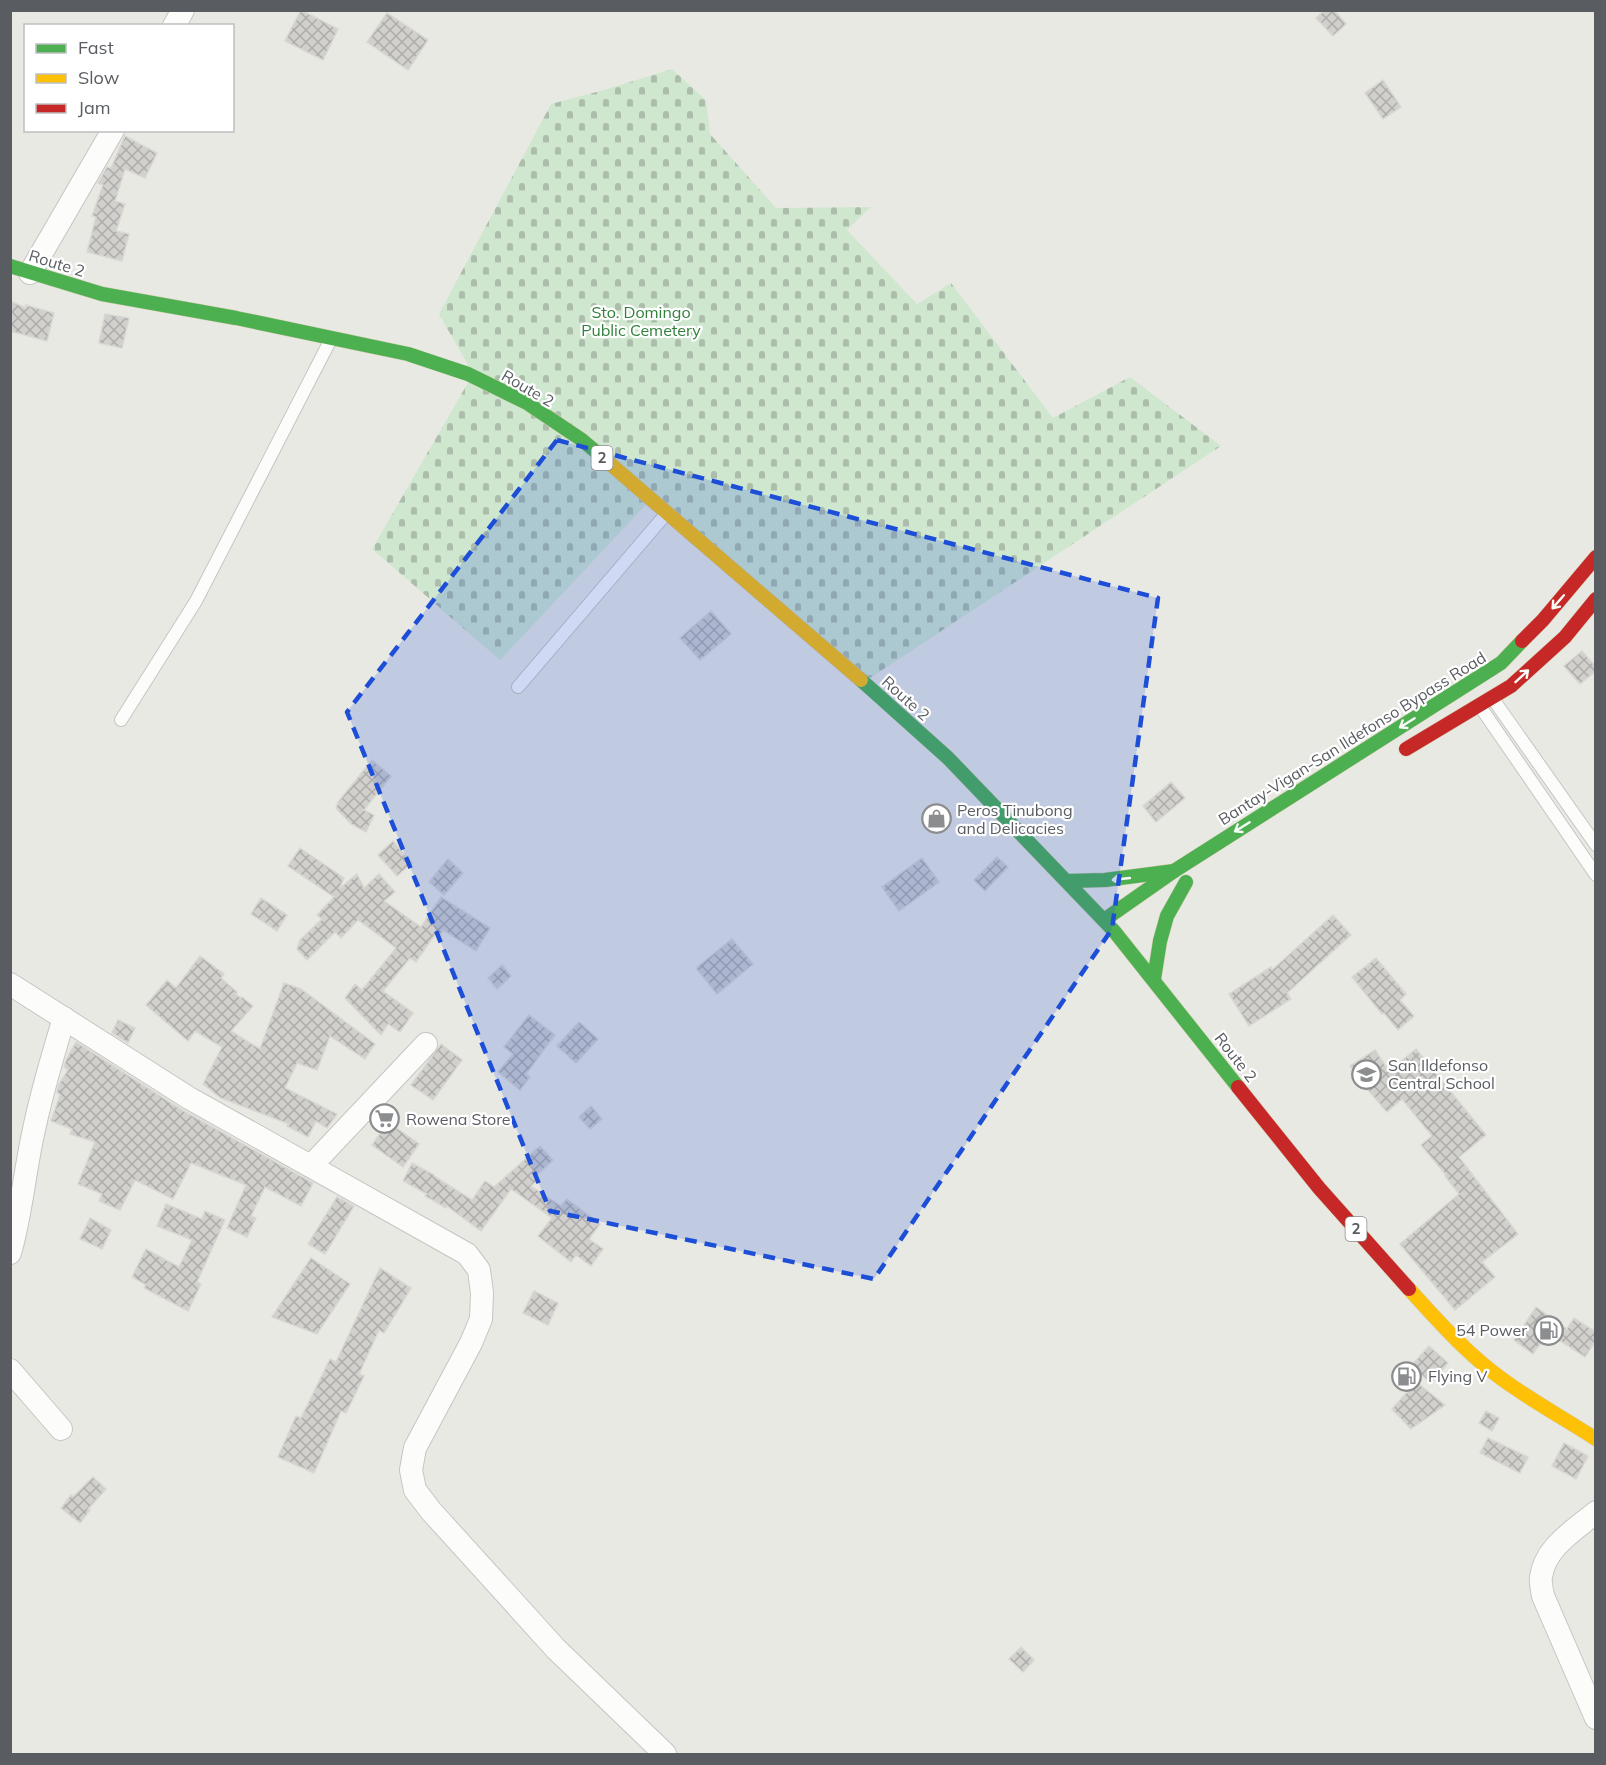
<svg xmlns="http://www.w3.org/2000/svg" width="1606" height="1765" viewBox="0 0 1606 1765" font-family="Mulish,sans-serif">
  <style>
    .cemetery { fill: url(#cemetery-stones) }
    .building { fill: url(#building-cross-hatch); stroke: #d8d7d2; stroke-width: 1.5 }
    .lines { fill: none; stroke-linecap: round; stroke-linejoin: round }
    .lane-casing { stroke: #c5c6c4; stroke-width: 14 }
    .street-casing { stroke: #c5c6c4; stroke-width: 24 }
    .fast-casing { stroke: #d2ccb0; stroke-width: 15 }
    .slow-casing { stroke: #d2ccb0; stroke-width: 15 }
    .jam-casing { stroke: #d2ccb0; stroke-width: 15 }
    .lane { stroke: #fcfcfb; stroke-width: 12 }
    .street { stroke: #fcfcfb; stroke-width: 22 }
    .fast { stroke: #4caf50; stroke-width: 14 }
    .slow { stroke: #ffc107; stroke-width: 14 }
    .jam { stroke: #c62828; stroke-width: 14 }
    .oneway { stroke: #f6fbf6 }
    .marked { fill: #1d4ed8; fill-opacity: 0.2; stroke: #1d4ed8; stroke-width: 4.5; stroke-dasharray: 12 8; stroke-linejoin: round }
    .labels { text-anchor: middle; stroke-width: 4.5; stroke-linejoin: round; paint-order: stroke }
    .shield { fill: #fff; stroke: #8b8d90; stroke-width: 1.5 }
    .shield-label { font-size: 15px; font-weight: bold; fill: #595c61 }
    .street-label { font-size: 16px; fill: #595c61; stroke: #fff }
    .park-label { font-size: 16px; fill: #30813c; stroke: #fff }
    .poi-label { font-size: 16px; fill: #595c61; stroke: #fff; text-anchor: start }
  </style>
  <defs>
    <pattern id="cemetery-stones" width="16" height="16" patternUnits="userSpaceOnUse" patternTransform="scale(1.5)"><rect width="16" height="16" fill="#d0e7cf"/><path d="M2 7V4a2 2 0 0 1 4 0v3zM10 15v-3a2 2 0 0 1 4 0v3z" fill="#acbeab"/></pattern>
    <pattern id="building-cross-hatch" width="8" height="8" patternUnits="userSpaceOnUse" patternTransform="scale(1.5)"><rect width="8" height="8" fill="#d1d0cd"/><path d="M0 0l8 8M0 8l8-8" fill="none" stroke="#adacaa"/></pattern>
  </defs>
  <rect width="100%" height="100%" fill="#e9e9e3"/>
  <polygon class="cemetery" points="672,69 706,100 710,134 776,208 871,207 847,230 917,304 951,283 1053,418 1130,377 1221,446 870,678 652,498 500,660 372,549 473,374 439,314 551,104 604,90"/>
  <g class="building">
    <polygon points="301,10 338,29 323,60 285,41"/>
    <polygon points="1325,10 1334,10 1346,24 1333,36 1316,18"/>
    <polygon points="387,13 428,40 408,70 367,42"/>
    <polygon points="1383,80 1401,107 1383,119 1365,93"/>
    <polygon points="125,136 157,153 145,178 125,169 115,201 125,204 116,231 129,234 122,261 87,252 96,217 92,216 103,185 98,183 107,167 111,168"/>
    <polygon points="10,301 26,308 26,305 54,313 47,341 10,331"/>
    <polygon points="105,314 129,318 122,348 99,343"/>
    <polygon points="711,611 731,634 700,660 680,638"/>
    <polygon points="1582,651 1596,667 1596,671 1580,684 1564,666"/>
    <polygon points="372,760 391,776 364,810 374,815 366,832 351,824 336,808 338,802"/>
    <polygon points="1171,782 1185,798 1156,822 1143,806"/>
    <polygon points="393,841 412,863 397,876 378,855"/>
    <polygon points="300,848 344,878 339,889 357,874 364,888 379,874 395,892 384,901 421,927 441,897 490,928 476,951 443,930 440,935 436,933 416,962 410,958 383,991 413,1013 400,1032 388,1024 381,1035 345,998 355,984 362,990 396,948 358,920 341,938 335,932 307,960 297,949 300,940 322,919 317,915 334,897 288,866"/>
    <polygon points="997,857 1008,867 985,891 974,880"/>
    <polygon points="922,858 939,882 899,911 882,887"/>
    <polygon points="448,859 463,873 444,895 429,882"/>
    <polygon points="261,898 287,915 277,931 251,914"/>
    <polygon points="1333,915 1351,935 1287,993 1291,999 1249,1026 1229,994 1271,967 1272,970"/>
    <polygon points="732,939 753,964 717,994 696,968"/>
    <polygon points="200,956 224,974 221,978 237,992 236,994 241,998 242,997 253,1006 231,1031 260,1049 284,983 301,989 375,1044 365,1059 330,1036 317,1070 297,1063 285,1088 337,1114 327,1128 316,1121 308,1137 287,1126 289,1124 221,1098 203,1084 222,1047 195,1031 188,1041 146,1005 167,980 176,988"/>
    <polygon points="1376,958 1406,994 1400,1000 1414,1016 1398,1030 1384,1013 1382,1014 1352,977"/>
    <polygon points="502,965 511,976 497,989 488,978"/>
    <polygon points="529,1015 555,1035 526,1074 530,1077 520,1090 498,1072 513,1054 504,1047"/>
    <polygon points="118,1020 135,1028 128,1043 112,1033"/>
    <polygon points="579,1022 598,1039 576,1063 557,1046"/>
    <polygon points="76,1042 182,1110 313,1183 301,1206 265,1187 251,1216 256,1218 247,1237 227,1228 246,1185 191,1163 173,1199 135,1180 120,1210 99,1201 102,1194 78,1184 95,1142 70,1134 72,1129 51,1121 60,1095 57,1092 59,1084 68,1070 64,1067 66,1060"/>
    <polygon points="441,1044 462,1060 433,1100 411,1085"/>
    <polygon points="1416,1049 1486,1135 1459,1157 1518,1234 1482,1262 1495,1277 1455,1310 1400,1244 1459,1194 1445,1176 1446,1175 1421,1145 1432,1136 1402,1099 1387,1112 1361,1082 1350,1066 1375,1050 1389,1071"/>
    <polygon points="591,1106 602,1119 590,1129 579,1117"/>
    <polygon points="388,1122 419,1144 403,1167 372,1145"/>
    <polygon points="540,1146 553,1160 534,1178 537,1181 531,1186 561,1206 567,1199 600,1224 589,1239 603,1249 591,1266 576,1255 571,1262 538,1236 552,1218 511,1189 481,1231 447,1206 446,1208 425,1196 427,1194 403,1181 412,1163 434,1175 434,1176 472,1200 485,1181 494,1187"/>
    <polygon points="337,1197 354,1206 325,1254 308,1244"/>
    <polygon points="166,1204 202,1219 205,1211 225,1220 197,1282 201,1284 188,1311 144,1288 146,1285 132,1277 146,1249 179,1267 192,1240 157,1226"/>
    <polygon points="90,1218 111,1230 102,1249 80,1239"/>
    <polygon points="311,1258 350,1284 317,1334 272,1317"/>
    <polygon points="380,1268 411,1288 384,1333 379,1330 359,1374 364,1376 346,1413 341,1411 314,1473 278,1457 296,1416 301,1418 330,1359 336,1362"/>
    <polygon points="534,1291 558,1303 548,1325 523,1313"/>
    <polygon points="1536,1307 1567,1329 1574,1318 1596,1332 1596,1340 1585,1357 1548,1333 1533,1354 1514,1340"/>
    <polygon points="1429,1346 1448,1363 1431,1383 1411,1366"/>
    <polygon points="1416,1382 1445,1405 1411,1429 1392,1409"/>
    <polygon points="1486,1411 1499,1418 1492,1431 1479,1423"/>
    <polygon points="1488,1438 1528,1457 1520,1473 1480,1453"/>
    <polygon points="1564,1443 1588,1456 1576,1479 1552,1466"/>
    <polygon points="93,1477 106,1489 88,1509 90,1510 80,1523 61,1508 71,1495 73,1497"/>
    <polygon points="1021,1647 1034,1660 1023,1672 1009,1659"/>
  </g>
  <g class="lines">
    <defs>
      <g id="lane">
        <polyline points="518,687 666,514"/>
        <polyline points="1493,699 1596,845"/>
        <polyline points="1479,705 1596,875"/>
        <polyline points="121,720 196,601 331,339"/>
      </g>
      <g id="street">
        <polyline points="174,26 183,10"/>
        <polyline points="30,273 113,130"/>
        <polyline points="10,984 189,1098 467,1254 479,1270 482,1293 481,1319 471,1343 415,1448 411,1470 415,1490 431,1511 556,1649 665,1754"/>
        <polyline points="311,1166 426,1044"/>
        <path d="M 10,1253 C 21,1215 24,1177 32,1139 C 40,1098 52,1058 64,1018"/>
        <polyline points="10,1370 61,1429"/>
        <path d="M 1596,1512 C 1575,1530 1545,1547 1541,1577 C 1540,1582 1542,1590 1543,1596 L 1596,1718"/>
      </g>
      <g id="fast">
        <polyline points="10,266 102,294 236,318 408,354 468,374 527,403 582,440 601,456"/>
        <polyline points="861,680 948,758 1114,931 1238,1087"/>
        <polyline points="1067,881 1105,880 1174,871"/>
        <polyline points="1104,920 1174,871 1501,663 1522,641"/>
        <polyline points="1154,979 1160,941 1167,916 1186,882"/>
      </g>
      <g id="slow">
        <polyline points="601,456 861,680"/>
        <path d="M 1409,1289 C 1438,1321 1467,1354 1502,1379 C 1532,1401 1565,1419 1596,1439"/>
      </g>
      <g id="jam">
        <polyline points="1522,641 1543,620 1596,557"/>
        <polyline points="1406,749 1511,686 1565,637 1596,599"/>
        <polyline points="1238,1087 1319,1188 1409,1289"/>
      </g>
    </defs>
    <use href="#lane" class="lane-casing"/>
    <use href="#street" class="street-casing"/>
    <use href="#fast" class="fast-casing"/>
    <use href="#slow" class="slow-casing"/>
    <use href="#jam" class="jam-casing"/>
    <use href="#lane" class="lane"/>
    <use href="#street" class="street"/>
    <use href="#fast" class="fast"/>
    <use href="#slow" class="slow"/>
    <use href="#jam" class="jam"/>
  </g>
  <defs><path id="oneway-shaft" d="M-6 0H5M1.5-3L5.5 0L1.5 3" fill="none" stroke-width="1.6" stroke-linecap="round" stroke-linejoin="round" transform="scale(1.5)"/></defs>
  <g class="oneway">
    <use href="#oneway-shaft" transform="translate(1558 602) rotate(131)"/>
    <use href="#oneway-shaft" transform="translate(1522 676) rotate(-43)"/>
    <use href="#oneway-shaft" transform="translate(1407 723) rotate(148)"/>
    <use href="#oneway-shaft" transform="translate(1242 827) rotate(148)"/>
    <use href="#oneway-shaft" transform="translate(1121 879) rotate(174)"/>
  </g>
  <path class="marked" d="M 557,440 L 1158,598 L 1112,929 L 874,1279 L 550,1211 L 347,712 Z"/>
  <defs>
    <symbol id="shop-ring" viewBox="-11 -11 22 22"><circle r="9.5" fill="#fff" stroke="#8b8d8e" stroke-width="1.5"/><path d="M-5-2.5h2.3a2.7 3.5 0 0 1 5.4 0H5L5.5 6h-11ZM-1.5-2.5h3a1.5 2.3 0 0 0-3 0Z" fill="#8b8d8e"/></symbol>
    <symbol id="school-ring" viewBox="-11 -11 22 22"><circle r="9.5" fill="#fff" stroke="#8b8d8e" stroke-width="1.5"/><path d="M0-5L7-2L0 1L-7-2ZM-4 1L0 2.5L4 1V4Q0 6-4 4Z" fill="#8b8d8e"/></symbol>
    <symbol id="supermarket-ring" viewBox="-11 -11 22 22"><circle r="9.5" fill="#fff" stroke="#8b8d8e" stroke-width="1.5"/><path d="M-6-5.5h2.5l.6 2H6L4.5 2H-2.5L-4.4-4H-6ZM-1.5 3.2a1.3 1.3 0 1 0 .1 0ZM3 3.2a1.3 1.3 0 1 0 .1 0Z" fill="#8b8d8e"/></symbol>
    <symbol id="fuel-ring" viewBox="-11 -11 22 22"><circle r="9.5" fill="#fff" stroke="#8b8d8e" stroke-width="1.5"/><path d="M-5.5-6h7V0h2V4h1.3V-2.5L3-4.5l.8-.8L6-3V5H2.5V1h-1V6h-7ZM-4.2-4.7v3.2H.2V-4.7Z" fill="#8b8d8e"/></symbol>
  </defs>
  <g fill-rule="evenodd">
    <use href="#shop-ring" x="920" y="802" width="33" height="33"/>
    <use href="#school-ring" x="1350" y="1058" width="33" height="33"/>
    <use href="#supermarket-ring" x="368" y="1102" width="33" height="33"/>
    <use href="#fuel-ring" x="1532" y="1314" width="33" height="33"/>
    <use href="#fuel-ring" x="1390" y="1360" width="33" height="33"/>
  </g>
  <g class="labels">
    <g class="shield">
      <rect x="591.5" y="446" width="21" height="24" rx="4.5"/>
      <rect x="1345.5" y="1217" width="21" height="24" rx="4.5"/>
    </g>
    <g class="shield-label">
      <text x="602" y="463">2</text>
      <text x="1356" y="1234">2</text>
    </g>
    <g class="street-label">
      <text transform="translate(57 263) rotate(17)" y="6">Route 2</text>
      <text transform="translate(528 388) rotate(30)" y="6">Route 2</text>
      <text transform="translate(906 698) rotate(42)" y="6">Route 2</text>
      <text transform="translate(1352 738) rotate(-32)" y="6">Bantay-Vigan-San Ildefonso Bypass Road</text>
      <text transform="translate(1236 1057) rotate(52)" y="6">Route 2</text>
    </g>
    <g class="park-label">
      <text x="641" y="318">Sto. Domingo<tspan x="641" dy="18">Public Cemetery</tspan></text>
    </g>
    <g class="poi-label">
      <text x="957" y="816">Peros Tinubong<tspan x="957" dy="18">and Delicacies</tspan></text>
      <text x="1388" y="1071">San Ildefonso<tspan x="1388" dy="18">Central School</tspan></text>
      <text x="406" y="1125">Rowena Store</text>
      <text x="1527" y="1336" text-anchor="end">54 Power</text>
      <text x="1428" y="1382">Flying V</text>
    </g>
  </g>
  <rect width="1606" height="1765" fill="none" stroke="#595c61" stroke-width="24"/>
  <rect x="24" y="24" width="210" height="108" fill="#ffffff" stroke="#bdbec0" stroke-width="1.5"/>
  <rect x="36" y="44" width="30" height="9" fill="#4caf50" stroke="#bdbec0" stroke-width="1.5"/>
  <text x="78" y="54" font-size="18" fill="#595c61">Fast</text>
  <rect x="36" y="74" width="30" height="9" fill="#ffc107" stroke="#bdbec0" stroke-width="1.5"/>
  <text x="78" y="84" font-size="18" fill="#595c61">Slow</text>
  <rect x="36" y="104" width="30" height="9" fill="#c62828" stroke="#bdbec0" stroke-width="1.5"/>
  <text x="78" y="114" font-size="18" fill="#595c61">Jam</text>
</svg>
